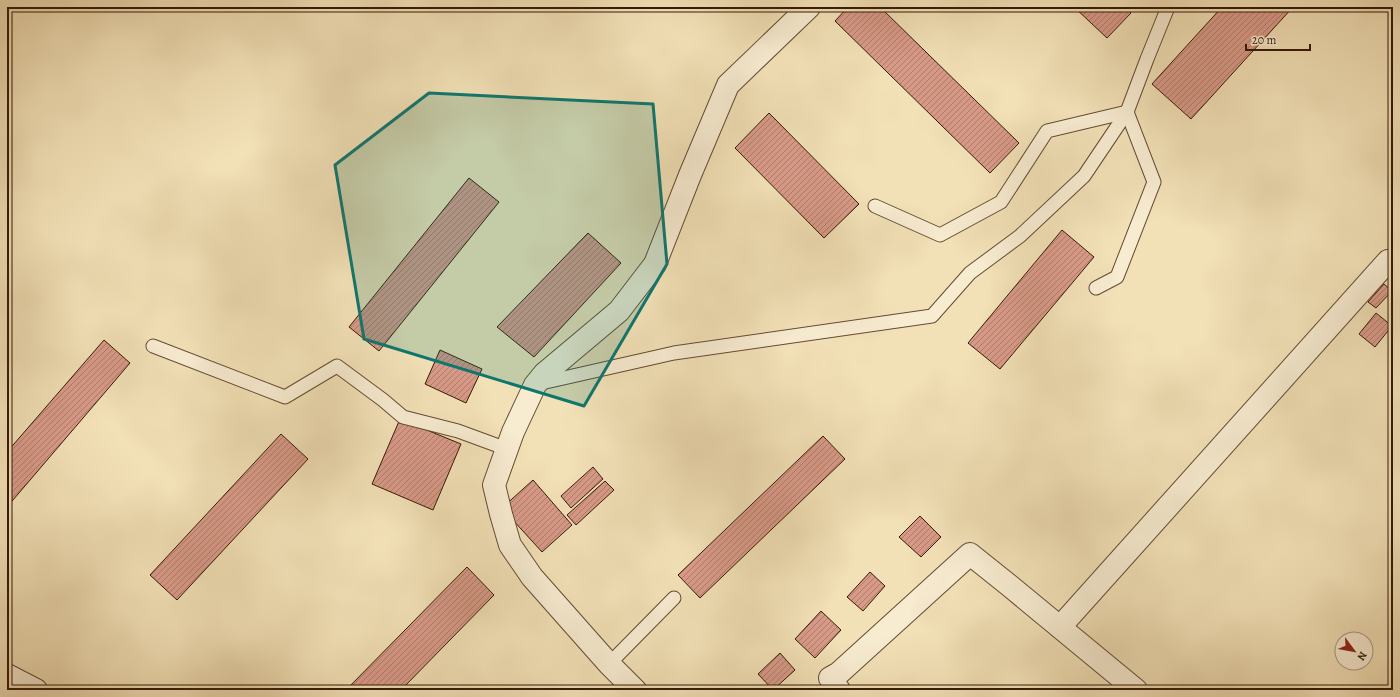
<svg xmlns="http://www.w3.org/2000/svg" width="1400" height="697" viewBox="0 0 1400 697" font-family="Alegreya,serif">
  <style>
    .building { fill: url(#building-hatch); stroke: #351907 }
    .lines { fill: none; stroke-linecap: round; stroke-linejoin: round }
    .lane-casing { stroke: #644b33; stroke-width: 15 }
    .street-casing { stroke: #644b33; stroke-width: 24 }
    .lane { stroke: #f7ebd0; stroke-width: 13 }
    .street { stroke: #f7ebd0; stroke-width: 22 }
    .marked { fill: #0f766e; fill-opacity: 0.2; stroke: #0f766e; stroke-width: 3; stroke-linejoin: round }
  </style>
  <defs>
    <pattern id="building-hatch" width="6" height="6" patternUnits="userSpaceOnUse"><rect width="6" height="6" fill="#d89a88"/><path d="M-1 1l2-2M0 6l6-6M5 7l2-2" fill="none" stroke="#b07d6d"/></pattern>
  </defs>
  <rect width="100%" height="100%" fill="#f2e0b6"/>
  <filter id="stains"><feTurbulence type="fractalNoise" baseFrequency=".005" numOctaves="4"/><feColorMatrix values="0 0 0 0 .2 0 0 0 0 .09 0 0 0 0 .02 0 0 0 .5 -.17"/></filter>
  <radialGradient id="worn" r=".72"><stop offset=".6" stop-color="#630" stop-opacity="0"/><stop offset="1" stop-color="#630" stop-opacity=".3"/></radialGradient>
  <g class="building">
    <polygon points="848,7 880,7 1019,143 990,173 835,21"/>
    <polygon points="1074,7 1125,7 1131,13 1107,38"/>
    <polygon points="1222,7 1293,7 1191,119 1152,84"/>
    <polygon points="769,113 859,204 824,238 735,148"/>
    <polygon points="469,178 499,202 379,351 349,327"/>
    <polygon points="1062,230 1094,257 1000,369 968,343"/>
    <polygon points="588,233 621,263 534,357 497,327"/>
    <polygon points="1384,284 1392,291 1376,308 1368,302"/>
    <polygon points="1376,313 1392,326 1375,347 1359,334"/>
    <polygon points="104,340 130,363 7,507 7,452"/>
    <polygon points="440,350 482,369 466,403 425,384"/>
    <polygon points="400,419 461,444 433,510 372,484"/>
    <polygon points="281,434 308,459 177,600 150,575"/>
    <polygon points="823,436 845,459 700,598 678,575"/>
    <polygon points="593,467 603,479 571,508 561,496"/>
    <polygon points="533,480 572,525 542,552 502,508"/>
    <polygon points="605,481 614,490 576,525 567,515"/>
    <polygon points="920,516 941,537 921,557 899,537"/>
    <polygon points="467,567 494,595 401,690 346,690"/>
    <polygon points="870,572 885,586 863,611 847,597"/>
    <polygon points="821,611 841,630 815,658 795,639"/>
    <polygon points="780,653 795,670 773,690 758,674"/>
  </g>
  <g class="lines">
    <defs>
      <g id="lane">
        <polyline points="875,206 940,235 1001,202 1047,131 1127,112 1154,182 1117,277 1096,288"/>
        <polyline points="153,346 285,397 337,366 383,400 403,417 458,431 507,449"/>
        <polyline points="537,384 674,353 932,316 970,273 1020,236 1084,176 1127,112 1147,59 1168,7"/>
        <polyline points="609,664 674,598"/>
      </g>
      <g id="street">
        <polyline points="1060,627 1388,261"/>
        <polyline points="7,675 36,690"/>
        <polyline points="635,690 609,664 532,577 510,545 501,514 494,485 513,432 535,385 544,374 619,311 655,264 690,175 728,85 809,7"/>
        <polyline points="839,690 830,678 839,673 970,554 1010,586 1136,690"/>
      </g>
    </defs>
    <use href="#lane" class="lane-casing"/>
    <use href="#street" class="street-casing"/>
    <use href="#lane" class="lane"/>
    <use href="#street" class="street"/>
  </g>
  <path class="marked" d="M 429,93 L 653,104 L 667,264 L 584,406 L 364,339 L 335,165 Z"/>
  <rect width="1400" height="697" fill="none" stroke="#f2e0b6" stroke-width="24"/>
  <rect x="8" y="8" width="1384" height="681" fill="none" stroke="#351907" stroke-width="2"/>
  <rect x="12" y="12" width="1376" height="673" fill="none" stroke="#351907"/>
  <g transform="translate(1354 651) rotate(122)"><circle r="19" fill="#f7ebd0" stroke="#a99780"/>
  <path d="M0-3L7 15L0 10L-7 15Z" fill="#8f2418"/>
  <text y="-6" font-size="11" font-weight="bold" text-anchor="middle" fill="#351907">N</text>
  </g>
  <path d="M1246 44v6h64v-6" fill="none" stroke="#351907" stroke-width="2"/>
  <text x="1252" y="44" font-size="12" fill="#351907" stroke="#f7ebd0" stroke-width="3" paint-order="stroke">20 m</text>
  <rect width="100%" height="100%" filter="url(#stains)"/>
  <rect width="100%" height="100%" fill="url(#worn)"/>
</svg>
